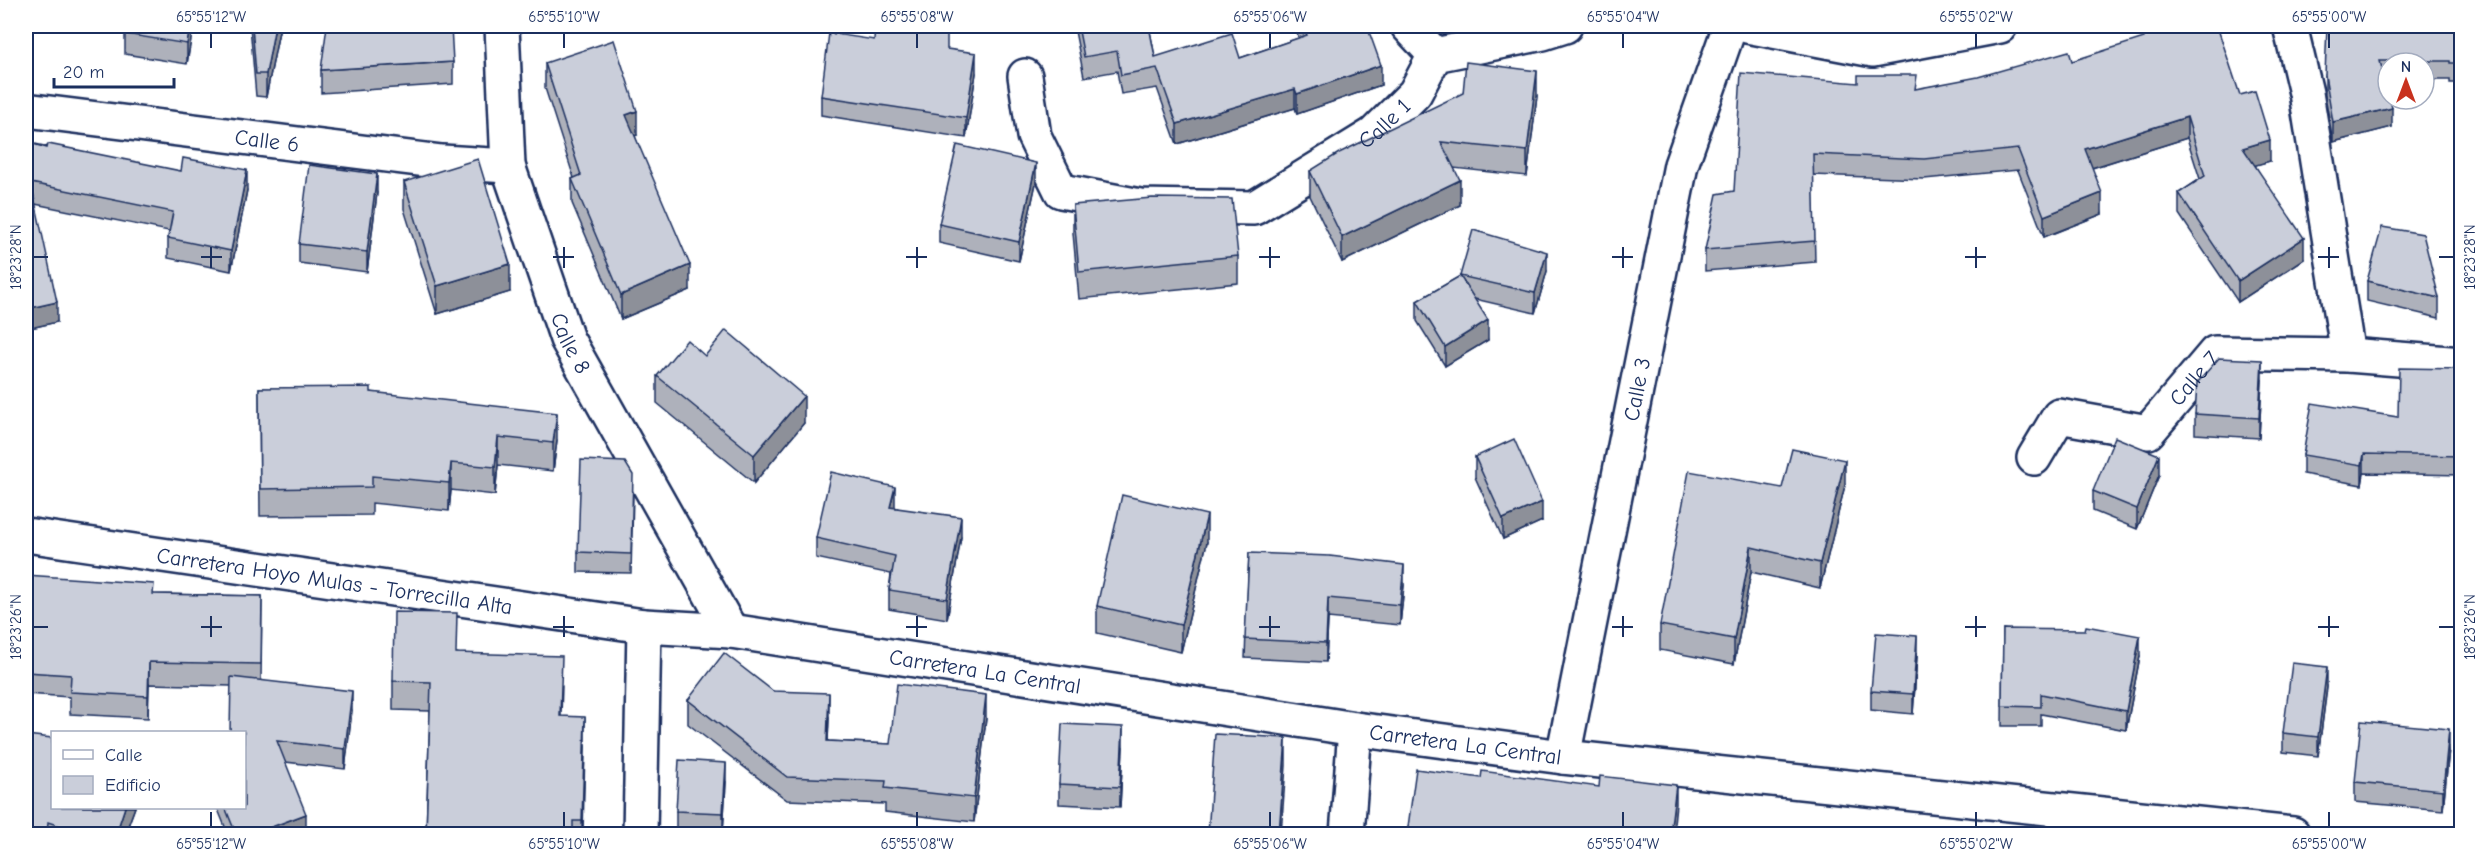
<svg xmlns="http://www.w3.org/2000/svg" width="2487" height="860" viewBox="0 0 2487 860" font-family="'Comic Neue',sans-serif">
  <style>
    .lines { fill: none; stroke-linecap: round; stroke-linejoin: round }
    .street-casing { stroke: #1b2f5e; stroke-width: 38 }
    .secondary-casing { stroke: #1b2f5e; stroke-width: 38 }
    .street { stroke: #fff; stroke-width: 33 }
    .secondary { stroke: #fff; stroke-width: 33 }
    .wall { fill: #aeb1bb; stroke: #1b2f5e; stroke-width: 1.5 }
    .shaded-wall { fill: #8d9099; stroke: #1b2f5e; stroke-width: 1.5 }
    .building { fill: #caceda; stroke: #1b2f5e; stroke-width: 1.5 }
    .ticks { fill: none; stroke: #1b2f5e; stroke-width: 2 }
    .labels { text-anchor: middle; stroke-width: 4.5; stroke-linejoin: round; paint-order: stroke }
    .street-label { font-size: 22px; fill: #1b2f5e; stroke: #fff }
    .neatline { fill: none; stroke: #1b2f5e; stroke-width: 2 }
    .ticks-label { font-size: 15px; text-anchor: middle; fill: #1b2f5e }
  </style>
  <rect width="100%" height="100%" fill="#fff"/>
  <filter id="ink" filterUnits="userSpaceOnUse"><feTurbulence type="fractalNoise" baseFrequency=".0167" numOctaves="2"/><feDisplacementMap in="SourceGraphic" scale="12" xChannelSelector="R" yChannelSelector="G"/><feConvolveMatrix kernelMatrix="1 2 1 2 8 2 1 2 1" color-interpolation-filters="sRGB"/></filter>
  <g filter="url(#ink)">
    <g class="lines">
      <defs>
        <g id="street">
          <path id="s1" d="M 502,26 L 508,166 L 567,339 L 731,631"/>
          <polyline points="1408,26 1435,55"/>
          <polyline points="1747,26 1873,50 2000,26"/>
          <polyline points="2290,26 2306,93 2348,355"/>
          <path id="s2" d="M 1025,76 L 1034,136 L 1061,191 L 1140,206 L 1254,208 L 1374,134 L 1415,93 L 1435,55 L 1543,33 L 1565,26"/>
          <path id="s3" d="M 26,110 L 442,162 L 508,166"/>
          <path id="s4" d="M 2034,458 L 2059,416 L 2148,432 L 2215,353 L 2348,355 L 2462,364"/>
          <path id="s5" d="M 1563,757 L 1681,165 L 1730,26"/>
          <polyline points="1347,834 1355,729"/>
        </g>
        <g id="secondary">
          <path id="s6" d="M 26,535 L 644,626 L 731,631 L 1355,729 L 1563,757 L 2293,834"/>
          <polyline points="640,834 644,626"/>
        </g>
      </defs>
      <use href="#street" class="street-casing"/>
      <use href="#secondary" class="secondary-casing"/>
      <use href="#street" class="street"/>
      <use href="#secondary" class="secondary"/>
    </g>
    <g class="wall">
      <polygon points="127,26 193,26 187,64 125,54 125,34"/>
      <polygon points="250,26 280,26 266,97 256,96"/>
      <polygon points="1074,26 1149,26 1155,57 1240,58 1299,38 1294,26 1367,26 1381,85 1297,114 1295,108 1177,144 1157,88 1121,94 1117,71 1084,77"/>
      <polygon points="2462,26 2462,83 2450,83 2450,80 2424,80 2424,63 2388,63 2388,80 2385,80 2392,127 2333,142 2325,95 2325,75"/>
      <polygon points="947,49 976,73 966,138 821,115 821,96"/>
      <polygon points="2072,61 2240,95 2270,161 2255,165 2304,259 2238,302 2179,214 2179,193 2200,179 2187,138 2092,168 2102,214 2044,237 2018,170 1924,179 1813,175 1815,262 1705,271 1705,250 1734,191 1917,89"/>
      <polygon points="453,62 453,84 321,93 321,70"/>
      <polygon points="545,63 637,135 635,136 690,290 621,319 572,203 572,179 574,178 545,88"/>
      <polygon points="1537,96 1527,176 1454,168 1460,205 1342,262 1310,196 1310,171"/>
      <polygon points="26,142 247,190 231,271 168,258 168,238 169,231 35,204 57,322 26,329"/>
      <polygon points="404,182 510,292 437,314 404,209"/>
      <polygon points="1036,183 1019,261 939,243 939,224"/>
      <polygon points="377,193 367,272 299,263 299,244"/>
      <polygon points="1073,205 1238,256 1238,283 1079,299 1073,233"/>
      <polygon points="1547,271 1535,313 1475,299 1488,340 1445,366 1417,321 1417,301 1460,276"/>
      <polygon points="2367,281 2439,298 2439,318 2367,301"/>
      <polygon points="705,356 804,423 754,483 657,403 657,376"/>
      <polygon points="2462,369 2462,475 2364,473 2362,485 2303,474 2303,455 2398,417"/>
      <polygon points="2262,380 2259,438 2195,434 2195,414"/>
      <polygon points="259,388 371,392 557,440 553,471 498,465 495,495 451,490 449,511 372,503 372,515 260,516"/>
      <polygon points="1475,457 1542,521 1503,539 1475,477"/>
      <polygon points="2159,475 2137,529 2093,511 2093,491"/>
      <polygon points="1845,485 1820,588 1751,572 1734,664 1660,650 1660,625 1782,488"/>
      <polygon points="633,495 631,573 578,572 578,552"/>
      <polygon points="895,507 961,537 947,619 889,609 889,590 891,574 816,558 816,538"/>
      <polygon points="1207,542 1181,652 1097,633 1097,606"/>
      <polygon points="1249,553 1404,585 1400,625 1328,618 1326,662 1245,658"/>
      <polygon points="26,575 154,594 262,596 261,680 352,710 345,769 285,762 306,833 303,834 228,834 217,807 244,807 231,686 149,684 148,718 70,714 70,697 26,694"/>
      <polygon points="2003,629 2140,656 2126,730 2041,714 2041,726 2002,726"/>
      <polygon points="457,653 562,686 561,716 585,746 583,834 426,834 430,711 393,710 393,681"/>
      <polygon points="1917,656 1913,714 1871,710 1871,691"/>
      <polygon points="2327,687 2318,756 2283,752 2283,733"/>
      <polygon points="773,691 829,717 828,741 890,744 986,718 974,822 885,812 885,804 787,800 688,724 688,700"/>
      <polygon points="1123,747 1120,807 1059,804 1059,784"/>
      <polygon points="2449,748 2443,810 2355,802 2355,782"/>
      <polygon points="726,782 723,833 676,830 676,811"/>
      <polygon points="52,807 135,807 125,834 26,834"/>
    </g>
    <g class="shaded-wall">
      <polygon points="190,26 193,26 187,64 187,44"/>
      <polygon points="275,26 280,26 266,97 266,74"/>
      <polygon points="976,53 976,73 966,138 966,118"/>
      <polygon points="1381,65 1381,85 1297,114 1297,94"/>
      <polygon points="1537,71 1537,96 1527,176 1527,151"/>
      <polygon points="1295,89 1295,108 1177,144 1177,124"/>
      <polygon points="2392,108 2392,127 2333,142 2333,122"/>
      <polygon points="637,111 637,135 626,139 626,115"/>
      <polygon points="2187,117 2187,138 2085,170 2085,149"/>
      <polygon points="2270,140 2270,161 2243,169 2243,148"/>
      <polygon points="1036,163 1036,183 1019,261 1019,242"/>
      <polygon points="247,170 247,190 231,271 231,251"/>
      <polygon points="377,174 377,193 367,272 367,252"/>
      <polygon points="1460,180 1460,205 1342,262 1342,237"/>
      <polygon points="2102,193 2102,214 2044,237 2044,216"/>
      <polygon points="2304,238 2304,259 2238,302 2238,281"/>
      <polygon points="1547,252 1547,271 1535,313 1535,293"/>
      <polygon points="510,264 510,292 437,314 437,286"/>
      <polygon points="690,265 690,290 621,319 621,295"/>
      <polygon points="57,302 57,322 26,329 26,309"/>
      <polygon points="1488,320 1488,340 1445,366 1445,347"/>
      <polygon points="2262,360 2262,380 2259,438 2259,418"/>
      <polygon points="804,396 804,423 754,483 754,455"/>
      <polygon points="557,413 557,440 553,471 553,443"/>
      <polygon points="498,437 498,465 495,495 495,467"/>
      <polygon points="2364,454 2364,473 2362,485 2362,465"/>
      <polygon points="2159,455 2159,475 2137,529 2137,509"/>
      <polygon points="1845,460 1845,485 1820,588 1820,563"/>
      <polygon points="451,463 451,490 449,511 449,483"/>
      <polygon points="895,487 895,507 890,526 890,507"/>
      <polygon points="1542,502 1542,521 1503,539 1503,519"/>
      <polygon points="1207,515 1207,542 1181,652 1181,625"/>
      <polygon points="961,517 961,537 947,619 947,599"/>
      <polygon points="1751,547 1751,572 1734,664 1734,639"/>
      <polygon points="1404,565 1404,585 1400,625 1400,605"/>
      <polygon points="1328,598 1328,618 1326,662 1326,643"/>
      <polygon points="1917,636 1917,656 1913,714 1913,694"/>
      <polygon points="2140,636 2140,656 2126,730 2126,711"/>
      <polygon points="149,662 149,684 148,718 148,696"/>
      <polygon points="2327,667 2327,687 2318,756 2318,737"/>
      <polygon points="352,691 352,710 345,769 345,749"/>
      <polygon points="829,693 829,717 827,764 827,741"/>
      <polygon points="986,695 986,718 974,822 974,798"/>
      <polygon points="585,717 585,746 582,834 582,821"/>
      <polygon points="1123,727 1123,747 1120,807 1120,787"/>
      <polygon points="2449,729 2449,748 2443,810 2443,790"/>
      <polygon points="1286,738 1286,766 1281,834 1279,834"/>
      <polygon points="726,763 726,782 723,833 723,813"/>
      <polygon points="1676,785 1676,804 1673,834 1670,834"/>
      <polygon points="125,807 135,807 125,834 116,834"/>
      <polygon points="306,814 306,833 303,834 253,834"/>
    </g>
    <g class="building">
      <polygon points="127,26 190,26 187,44 125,34"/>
      <polygon points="252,26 275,26 266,74 256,74"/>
      <polygon points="327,26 451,26 453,62 321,70"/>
      <polygon points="875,26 947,26 947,49 976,53 966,118 821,96 829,33 874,40"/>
      <polygon points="1078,26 1149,26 1155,57 1232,33 1240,58 1307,35 1303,26 1367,26 1381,65 1297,94 1295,89 1177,124 1157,68 1121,75 1117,51 1084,57"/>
      <polygon points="2144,26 2217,26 2240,95 2255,91 2270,140 2243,148 2304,238 2238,281 2179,193 2205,176 2187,117 2085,149 2102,193 2044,216 2018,149 1924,159 1813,154 1815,241 1705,250 1717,194 1734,191 1741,73 1858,83 1858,75 1917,75 1915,89 1978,77 2069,51 2072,61 2144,38"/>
      <polygon points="2327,26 2462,26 2462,63 2450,63 2450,61 2380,61 2388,92 2388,99 2390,99 2392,108 2333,122 2325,75"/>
      <polygon points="614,40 637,111 626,115 690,265 621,295 572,179 581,175 545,63"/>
      <polygon points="1466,62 1537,71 1527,151 1441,142 1460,180 1342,237 1310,171 1339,153 1463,93"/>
      <polygon points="26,142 47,148 48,144 181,171 183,158 247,170 231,251 168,238 173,212 31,183 57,302 26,309"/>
      <polygon points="957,145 1036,163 1019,242 939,224"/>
      <polygon points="478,159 510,264 437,286 404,182"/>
      <polygon points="309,165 377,174 367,252 299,244"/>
      <polygon points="1152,198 1232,199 1238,256 1079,272 1073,205"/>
      <polygon points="2382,227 2423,234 2439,298 2367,281"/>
      <polygon points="1473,230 1547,252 1535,293 1460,276"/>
      <polygon points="1460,276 1488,320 1445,347 1417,301"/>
      <polygon points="726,330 804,396 754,455 657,376 687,340 705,356"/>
      <polygon points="2219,358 2262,360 2259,418 2195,414 2197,383"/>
      <polygon points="2399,368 2462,369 2462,456 2364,454 2362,465 2303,455 2312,403 2398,417"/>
      <polygon points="371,387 371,392 557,413 553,443 498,437 495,467 451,463 449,483 372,476 372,487 260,489 259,388"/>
      <polygon points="2115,437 2159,455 2137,509 2093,491"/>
      <polygon points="1514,439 1542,502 1503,519 1475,457"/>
      <polygon points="1792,449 1845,460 1820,563 1751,547 1734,639 1660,625 1689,471 1782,488"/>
      <polygon points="581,460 625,462 633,475 631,554 578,552"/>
      <polygon points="831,472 895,487 890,507 961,517 947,599 889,590 895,556 816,538"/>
      <polygon points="1122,495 1207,515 1181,625 1097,606"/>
      <polygon points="1249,553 1330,556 1404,565 1400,605 1328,598 1326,643 1245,639"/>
      <polygon points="26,575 154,584 153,594 262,596 261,664 149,662 148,696 70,692 71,675 26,672"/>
      <polygon points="394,612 457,613 456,653 562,656 560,716 585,717 582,821 573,821 573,834 426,834 431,682 393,681"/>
      <polygon points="2086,626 2140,636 2126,711 2041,694 2041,707 2002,706 2003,629 2085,630"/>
      <polygon points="1876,633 1917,636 1913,694 1871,691"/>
      <polygon points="724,653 773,691 829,693 827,741 890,744 897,684 986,695 974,798 885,788 886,781 787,777 688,700"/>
      <polygon points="2292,663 2327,667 2318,737 2283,733"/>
      <polygon points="231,677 352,691 345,749 277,741 306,814 253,834 236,834 225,807 244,807 244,732 230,732"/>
      <polygon points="2361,721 2449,729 2443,790 2355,782"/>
      <polygon points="1062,724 1123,727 1120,787 1059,784"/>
      <polygon points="1215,734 1286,738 1279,834 1208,834"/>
      <polygon points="26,735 52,738 52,807 125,807 116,834 84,834 48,822 47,834 26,834"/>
      <polygon points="679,760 726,763 723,813 676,811"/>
      <polygon points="1416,769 1481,778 1482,771 1599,787 1600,776 1676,785 1670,834 1407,834"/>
    </g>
  </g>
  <path class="ticks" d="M 211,33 L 211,48M 564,33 L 564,48M 917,33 L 917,48M 1270,33 L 1270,48M 1623,33 L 1623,48M 1976,33 L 1976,48M 2329,33 L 2329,48M 211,247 L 211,268M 564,247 L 564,268M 917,247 L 917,268M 1270,247 L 1270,268M 1623,247 L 1623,268M 1976,247 L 1976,268M 2329,247 L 2329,268M 33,257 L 48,257M 201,257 L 222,257M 553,257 L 574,257M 906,257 L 927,257M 1259,257 L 1280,257M 1612,257 L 1633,257M 1965,257 L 1986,257M 2318,257 L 2339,257M 2439,257 L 2454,257M 211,616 L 211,637M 564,616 L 564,637M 917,616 L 917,637M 1270,616 L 1270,637M 1623,616 L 1623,637M 1976,616 L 1976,637M 2329,616 L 2329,637M 33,627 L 48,627M 201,627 L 222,627M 553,627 L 574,627M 906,627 L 927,627M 1259,627 L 1280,627M 1612,627 L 1633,627M 1965,627 L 1986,627M 2318,627 L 2339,627M 2439,627 L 2454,627M 211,812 L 211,827M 564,812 L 564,827M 917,812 L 917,827M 1270,812 L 1270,827M 1623,812 L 1623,827M 1976,812 L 1976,827M 2329,812 L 2329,827"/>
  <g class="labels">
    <g class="street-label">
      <text dy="8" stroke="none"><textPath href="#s2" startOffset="472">Calle 1</textPath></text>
      <text dy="8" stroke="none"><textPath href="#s3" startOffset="243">Calle 6</textPath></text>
      <text dy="8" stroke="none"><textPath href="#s1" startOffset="328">Calle 8</textPath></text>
      <text dy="8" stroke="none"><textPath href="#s4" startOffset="210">Calle 7</textPath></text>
      <text dy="8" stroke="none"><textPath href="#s5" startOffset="375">Calle 3</textPath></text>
      <text dy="8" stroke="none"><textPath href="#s6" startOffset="312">Carretera Hoyo Mulas - Torrecilla Alta</textPath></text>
      <text dy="8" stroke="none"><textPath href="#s6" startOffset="969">Carretera La Central</textPath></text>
      <text dy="8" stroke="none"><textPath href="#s6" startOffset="1455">Carretera La Central</textPath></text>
    </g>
  </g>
  <rect width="2487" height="860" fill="none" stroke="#fff" stroke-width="66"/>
  <rect x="51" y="731" width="195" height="78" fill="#ffffff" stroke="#a4acbf" stroke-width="1.5"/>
  <rect x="63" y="750" width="30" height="9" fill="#ffffff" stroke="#a4acbf" stroke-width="1.5"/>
  <text x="105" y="761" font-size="18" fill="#1b2f5e">Calle</text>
  <rect x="63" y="776" width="30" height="18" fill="#caceda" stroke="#a4acbf" stroke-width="1.5"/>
  <text x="105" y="791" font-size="18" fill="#1b2f5e">Edificio</text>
  <g transform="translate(2406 81)"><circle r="28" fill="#ffffff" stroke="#a4acbf" stroke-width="1.5"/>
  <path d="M0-4.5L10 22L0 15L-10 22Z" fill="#c8321e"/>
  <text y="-9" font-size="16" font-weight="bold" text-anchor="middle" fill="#1b2f5e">N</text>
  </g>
  <path d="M54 78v9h120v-9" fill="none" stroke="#1b2f5e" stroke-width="3"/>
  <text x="63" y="78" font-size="18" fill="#1b2f5e" stroke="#ffffff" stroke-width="4.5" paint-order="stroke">20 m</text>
  <rect x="33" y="33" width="2421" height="794" class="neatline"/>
  <g class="ticks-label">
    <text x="211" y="22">65°55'12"W</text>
    <text x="564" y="22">65°55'10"W</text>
    <text x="917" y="22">65°55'08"W</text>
    <text x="1270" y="22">65°55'06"W</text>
    <text x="1623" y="22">65°55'04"W</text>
    <text x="1976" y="22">65°55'02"W</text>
    <text x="2329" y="22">65°55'00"W</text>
    <text transform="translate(16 257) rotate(-90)" y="5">18°23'28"N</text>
    <text transform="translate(2470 257) rotate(-90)" y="5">18°23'28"N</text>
    <text transform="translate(16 627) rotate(-90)" y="5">18°23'26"N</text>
    <text transform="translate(2470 627) rotate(-90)" y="5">18°23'26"N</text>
    <text x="211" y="849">65°55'12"W</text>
    <text x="564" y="849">65°55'10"W</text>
    <text x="917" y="849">65°55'08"W</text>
    <text x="1270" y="849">65°55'06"W</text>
    <text x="1623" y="849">65°55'04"W</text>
    <text x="1976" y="849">65°55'02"W</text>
    <text x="2329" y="849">65°55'00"W</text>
  </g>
</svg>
